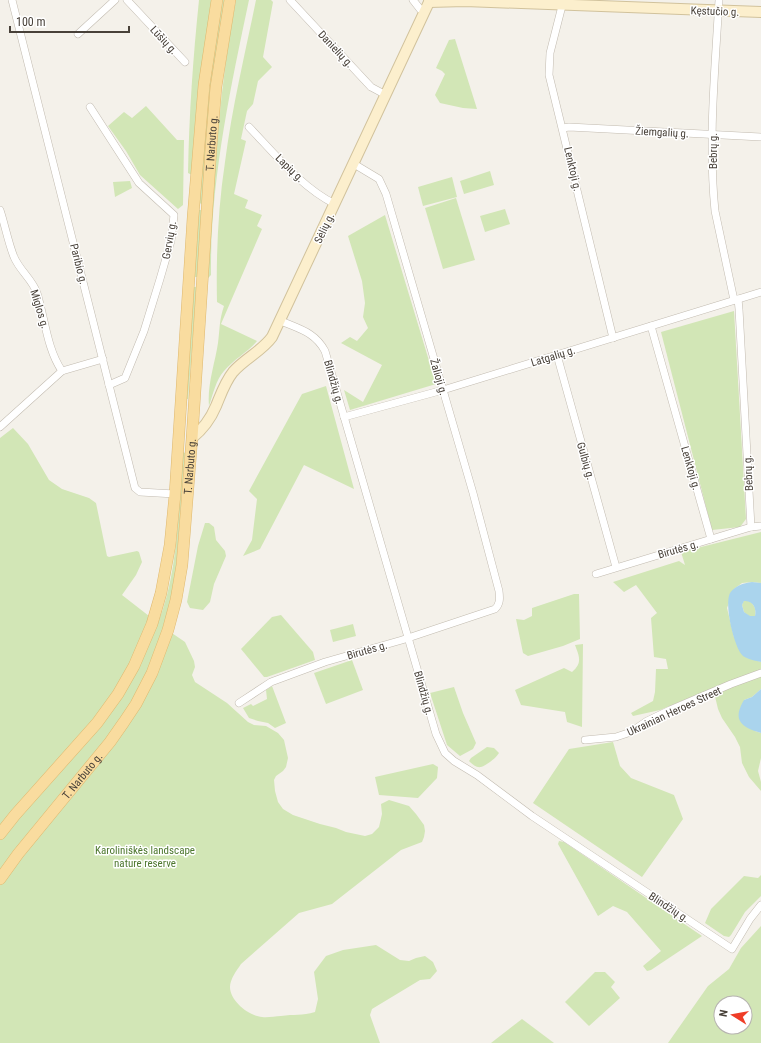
<svg xmlns="http://www.w3.org/2000/svg" width="761" height="1043" viewBox="0 0 761 1043" font-family="'Roboto Condensed',sans-serif">
  <style>
    .green { fill: #d2e6b6; fill-rule: evenodd }
    .water { fill: #aad4ed; fill-rule: evenodd }
    .lines { fill: none; stroke-linecap: round; stroke-linejoin: round }
    .street-casing { stroke: #c2bbb0; stroke-width: 8 }
    .secondary-casing { stroke: #d1c29c; stroke-width: 12 }
    .primary-casing { stroke: #deb86f; stroke-width: 12 }
    .street { stroke: #fff; stroke-width: 7 }
    .secondary { stroke: #fcefcd; stroke-width: 10 }
    .primary { stroke: #f9dc9f; stroke-width: 11 }
    .labels { text-anchor: middle; stroke-width: 3; stroke-linejoin: round; paint-order: stroke }
    .street-label { font-size: 11px; fill: #484139; stroke: #fff }
    .park-label { font-size: 11px; fill: #4d772e; stroke: #fff }
  </style>
  <rect width="100%" height="100%" fill="#f4f1ea"/>
  <g class="green">
    <path d="M 199,0 L 213,0 L 192,175 L 188,173 C 189,115 193,58 199,0 Z"/>
    <path d="M 223,0 L 226,0 L 202,204 L 199,203 C 204,135 210,67 223,0 Z"/>
    <path d="M 236,0 L 249,0 C 230,90 210,183 211,275 L 208,278 C 214,185 218,91 236,0 Z"/>
    <path d="M 256,0 L 271,0 L 273,2 L 263,57 L 272,67 L 258,81 L 253,104 L 247,111 L 241,139 L 246,141 L 234,194 L 248,200 L 245,208 L 262,215 L 257,226 L 262,229 L 221,324 L 257,341 C 248,352 234,359 224,371 C 216,380 213,394 209,406 C 207,385 215,363 218,343 C 220,328 219,321 224,306 L 217,302 C 216,255 218,208 225,162 C 232,107 245,54 256,0 Z"/>
    <polygon points="455,39 477,109 463,108 440,103 435,95 445,74 442,71 436,68 449,40"/>
    <polygon points="146,106 177,140 184,140 183,205 178,209 140,175 126,151 108,126 124,112 132,118"/>
    <polygon points="490,171 494,185 464,194 460,181"/>
    <polygon points="452,177 457,197 423,206 418,187"/>
    <polygon points="130,181 132,188 115,197 113,182"/>
    <polygon points="456,198 475,260 443,269 425,208"/>
    <polygon points="505,209 510,224 485,232 480,216"/>
    <polygon points="199,210 202,210 197,277 194,277"/>
    <polygon points="385,215 436,384 350,410 344,390 363,402 382,365 341,343 350,337 357,341 368,328 363,317 365,303 362,281 348,236"/>
    <polygon points="194,287 197,287 188,399 185,399"/>
    <polygon points="734,311 746,519 740,527 712,530 661,332"/>
    <polygon points="326,386 354,489 304,465 260,549 243,556 252,540 257,499 249,491 302,394"/>
    <path d="M 13,428 L 28,444 L 49,480 L 62,489 L 89,498 L 96,503 L 107,556 L 109,557 L 137,551 L 139,552 L 142,562 L 136,575 L 122,595 L 158,623 C 179,570 178,509 183,452 L 185,453 L 176,571 L 169,607 L 163,627 L 185,642 L 194,661 L 195,667 L 192,675 L 195,682 L 227,703 L 248,722 L 254,725 L 266,726 L 278,733 L 284,740 L 288,758 L 286,767 L 283,771 L 276,776 L 274,780 L 275,791 L 278,802 L 283,809 L 293,815 L 320,824 L 336,828 L 346,832 L 365,836 L 372,834 L 379,827 L 382,814 L 381,804 L 389,800 L 409,806 L 416,814 L 424,825 L 425,831 L 424,837 L 422,842 L 401,850 L 332,904 L 299,913 L 241,964 C 237,970 230,979 230,987 C 230,1001 249,1016 262,1017 C 268,1018 275,1016 281,1016 C 294,1014 302,1016 315,1012 L 318,999 L 314,972 L 326,956 L 343,950 L 376,945 L 400,960 L 409,961 L 416,958 L 425,956 L 433,962 L 437,971 L 430,979 L 420,980 L 372,1009 L 370,1015 L 380,1043 L 0,1043 L 0,438 Z"/>
    <polygon points="205,523 209,523 214,527 216,540 225,551 226,556 214,584 210,602 203,610 190,608 187,602 198,546"/>
    <polygon points="761,532 761,583 752,582 742,583 734,589 727,608 734,637 758,661 761,662 761,689 752,697 744,700 755,731 761,733 761,758 758,771 761,782 761,791 749,777 742,763 740,747 735,737 722,718 718,709 713,688 660,710 633,716 631,713 653,701 655,692 656,669 668,669 666,659 654,657 651,618 657,613 636,585 624,592 613,582 679,561 685,565 681,552"/>
    <polygon points="574,594 579,594 580,639 563,646 528,656 523,653 516,619 524,620 532,616 532,608"/>
    <path d="M 744,600 C 753,600 757,609 755,616 L 750,617 L 744,612 L 742,605 Z"/>
    <polygon points="281,615 313,652 315,660 267,677 264,677 241,649 272,617"/>
    <polygon points="353,624 356,636 333,642 330,630"/>
    <path d="M 583,644 L 582,727 L 567,722 L 565,712 L 521,705 L 515,690 L 564,668 L 572,672 C 583,663 579,656 575,645 Z"/>
    <polygon points="352,660 363,690 326,704 314,673"/>
    <polygon points="272,686 286,723 275,728 268,723 258,721 249,718 243,708 251,704 253,706 267,699 266,690"/>
    <polygon points="454,687 463,713 476,743 473,749 460,756 447,745 430,693"/>
    <polygon points="613,742 620,766 631,778 674,795 683,819 642,877 533,803 569,749"/>
    <path d="M 487,747 L 494,748 L 499,753 C 496,758 487,765 481,767 C 476,768 472,764 469,761 L 471,758 Z"/>
    <polygon points="433,764 438,767 437,778 418,798 379,795 375,777"/>
    <polygon points="559,841 564,842 702,936 651,970 647,971 643,966 661,951 627,912 613,906 598,916 558,844"/>
    <polygon points="761,875 761,896 745,912 731,935 729,937 724,936 705,923 711,909 744,876 758,878"/>
    <path d="M 761,926 L 761,1043 L 668,1043 L 708,986 L 729,969 L 741,948 ZM 721,1003 L 745,1003 L 745,1027 L 721,1027 Z"/>
    <polygon points="595,972 605,972 615,982 611,987 620,998 589,1026 565,1002"/>
    <polygon points="522,1019 554,1043 491,1043"/>
  </g>
  <g class="water">
    <path d="M 752,582 L 761,583 L 761,662 C 756,661 747,659 743,656 C 734,648 724,604 730,593 C 735,586 743,583 752,582 ZM 744,601 C 753,600 757,609 755,616 L 750,616 L 744,612 L 742,605 Z"/>
    <path d="M 761,689 L 761,733 C 741,727 732,720 744,700 L 752,697 Z"/>
  </g>
  <g class="lines">
    <defs>
      <g id="street">
        <polyline points="12,0 135,488 140,492 175,494"/>
        <polyline points="127,0 185,62"/>
        <polyline points="290,0 371,87 386,95"/>
        <polyline points="413,0 420,9 425,11"/>
        <path d="M 719,0 C 715,70 708,141 715,211 L 734,300"/>
        <polyline points="563,2 550,53 549,75 613,338"/>
        <polyline points="78,34 115,0"/>
        <polyline points="90,107 139,183 174,215 171,241 160,279 144,331 125,378 109,385"/>
        <path d="M 249,127 C 274,153 302,188 335,204"/>
        <polyline points="563,128 569,127 761,137"/>
        <path d="M 0,210 C 5,225 8,242 14,257 C 20,271 32,279 37,293 C 45,319 47,349 62,371"/>
        <polyline points="738,299 739,309 751,527"/>
        <path d="M 281,321 C 299,329 315,332 325,351 L 436,734 L 445,753 L 454,761 L 477,775 L 532,816 L 732,949 L 750,919 L 761,905"/>
        <polyline points="651,326 711,539"/>
        <polyline points="557,355 616,567"/>
        <polyline points="344,417 443,390 761,292"/>
        <polyline points="0,427 62,371 103,359"/>
        <polyline points="596,574 751,527 761,526"/>
        <path d="M 239,703 L 271,682 L 325,662 L 402,640 L 495,609 C 500,604 500,599 499,591 L 473,493 L 386,194 L 379,179 L 354,164"/>
        <polyline points="585,740 616,737 631,732 647,721 670,710 731,684 761,673"/>
      </g>
      <g id="secondary">
        <polyline points="429,2 465,1 761,12"/>
        <path d="M 192,438 C 202,430 211,418 216,406 C 221,394 225,382 233,372 C 244,359 262,351 272,337 L 430,0"/>
      </g>
      <g id="primary">
        <polyline points="0,834 15,815 97,723 118,694 134,666 152,624 161,593 170,545 175,494 193,217 204,85 217,0"/>
        <path id="s1" d="M 0,879 L 18,854 L 110,742 L 124,722 L 136,704 L 152,673 L 168,630 L 176,600 L 182,565 L 192,438 L 211,148 L 216,87 L 230,0"/>
      </g>
    </defs>
    <use href="#street" class="street-casing"/>
    <use href="#secondary" class="secondary-casing"/>
    <use href="#primary" class="primary-casing"/>
    <use href="#street" class="street"/>
    <use href="#secondary" class="secondary"/>
    <use href="#primary" class="primary"/>
  </g>
  <g class="labels">
    <g class="street-label">
      <text transform="translate(715 11) rotate(2)" y="4">Kęstučio g.</text>
      <text transform="translate(164 40) rotate(47)" y="4">Lūšių g.</text>
      <text transform="translate(336 49) rotate(47)" y="4">Danielių g.</text>
      <text transform="translate(662 132) rotate(3)" y="4">Žiemgalių g.</text>
      <text dy="4" stroke="none"><textPath href="#s1" startOffset="792">T. Narbuto g.</textPath></text>
      <text transform="translate(713 151) rotate(-90)" y="4">Bebrų g.</text>
      <text transform="translate(290 168) rotate(44)" y="4">Lapių g.</text>
      <text transform="translate(573 169) rotate(77)" y="4">Lenktoji g.</text>
      <text transform="translate(324 228) rotate(-65)" y="4">Sėlių g.</text>
      <text transform="translate(169 240) rotate(-80)" y="4">Gervių g.</text>
      <text transform="translate(79 264) rotate(76)" y="4">Paribio g.</text>
      <text transform="translate(40 309) rotate(73)" y="4">Miglos g.</text>
      <text transform="translate(553 356) rotate(-17)" y="4">Latgalių g.</text>
      <text transform="translate(439 377) rotate(74)" y="4">Žalioji g.</text>
      <text transform="translate(334 382) rotate(74)" y="4">Blindžių g.</text>
      <text transform="translate(586 461) rotate(74)" y="4">Gulbių g.</text>
      <text dy="4" stroke="none"><textPath href="#s1" startOffset="468">T. Narbuto g.</textPath></text>
      <text transform="translate(691 468) rotate(74)" y="4">Lenktoji g.</text>
      <text transform="translate(748 473) rotate(-93)" y="4">Bebrų g.</text>
      <text transform="translate(678 549) rotate(-16)" y="4">Birutės g.</text>
      <text transform="translate(367 650) rotate(-16)" y="4">Birutės g.</text>
      <text transform="translate(424 693) rotate(74)" y="4">Blindžių g.</text>
      <text transform="translate(674 711) rotate(-25)" y="4">Ukrainian Heroes Street</text>
      <text dy="4" stroke="none"><textPath href="#s1" startOffset="132">T. Narbuto g.</textPath></text>
      <text transform="translate(669 907) rotate(33)" y="4">Blindžių g.</text>
    </g>
    <g class="park-label">
      <text x="145" y="854">Karoliniškės landscape<tspan x="145" dy="13">nature reserve</tspan></text>
    </g>
  </g>
  <g transform="translate(733 1015) rotate(281)"><circle r="19" fill="#ffffff" stroke="#b6b3b0"/>
  <path d="M0-3L7 15L0 10L-7 15Z" fill="#ef3d27"/>
  <text y="-6" font-size="11" font-weight="bold" text-anchor="middle" fill="#484139">N</text>
  </g>
  <path d="M10 26v6h119v-6" fill="none" stroke="#484139" stroke-width="2"/>
  <text x="16" y="26" font-size="12" fill="#484139" stroke="#ffffff" stroke-width="3" paint-order="stroke">100 m</text>
</svg>
